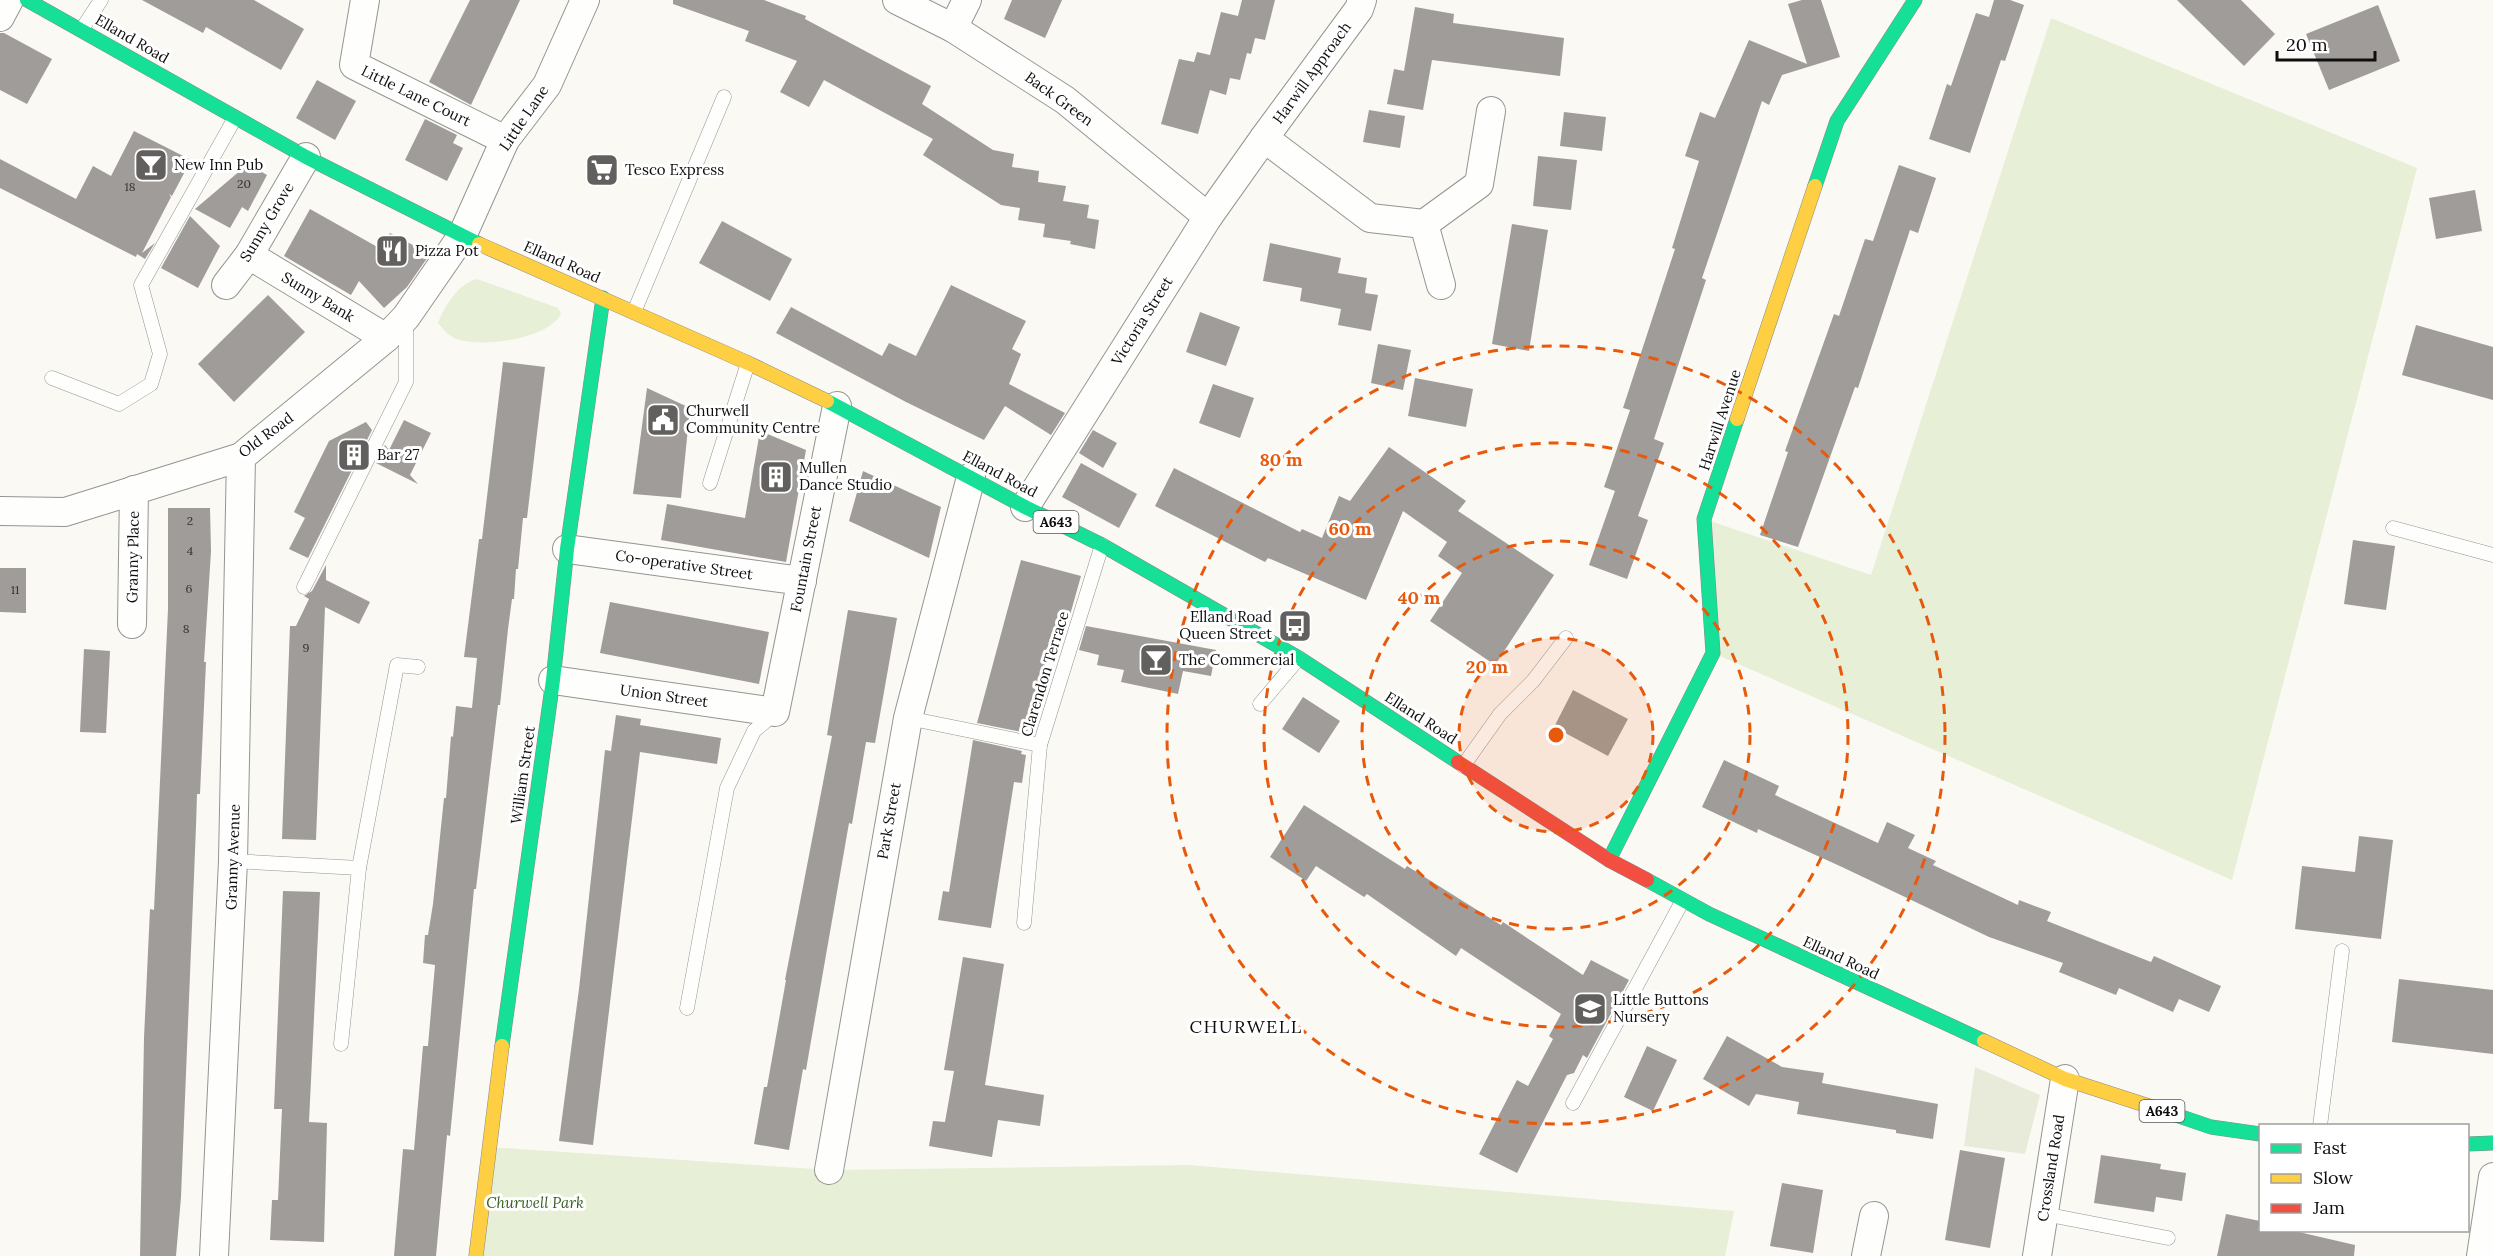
<svg xmlns="http://www.w3.org/2000/svg" width="2493" height="1256" font-family="Lora,serif">
	<style>
		.green { fill: #e7efd6 }
		.cemetery { fill: #e8ebd9 }
		.building { fill: #9f9c99 }
		.lines { fill: none; stroke-linecap: round; stroke-linejoin: round }
		.lane-casing { stroke: #959492; stroke-width: 15 }
		.street-casing { stroke: #959492; stroke-width: 30 }
		.fast-casing { stroke: #8b8a88; stroke-width: 15 }
		.slow-casing { stroke: #8b8a88; stroke-width: 15 }
		.jam-casing { stroke: #8b8a88; stroke-width: 15 }
		.lane { stroke: #fefefd; stroke-width: 14 }
		.street { stroke: #fefefd; stroke-width: 28 }
		.fast { stroke: #16e098; stroke-width: 14 }
		.slow { stroke: #ffcf43; stroke-width: 14 }
		.jam { stroke: #f24e42; stroke-width: 14 }
		.ring { fill: none; stroke: #e8590c; stroke-width: 3; stroke-dasharray: 10 8 }
		.labels { text-anchor: middle; stroke-width: 6; stroke-linejoin: round; paint-order: stroke }
		.number-label { font-size: 12px; fill: #323231 }
		.shield { fill: #fff; stroke: #565656; stroke-width: 1.5 }
		.shield-label { font-size: 14px; font-weight: bold; fill: #0e0e0e }
		.street-label { font-size: 15px; fill: #0e0e0e; stroke: #fff }
		.poi-label { font-size: 15px; fill: #0e0e0e; stroke: #fff; text-anchor: start }
		.park-label { font-size: 15px; font-style: italic; fill: #386123; stroke: #fff }
		.quarter-label { font-size: 18px; letter-spacing: 1.5px; fill: #0e0e0e; stroke: #fff }
		.centre { fill: #e8590c; stroke: #fff; stroke-width: 3 }
		.ring-label { font-size: 18px; text-anchor: middle; font-weight: bold; fill: #e8590c; stroke: #fff; stroke-width: 6; stroke-linejoin: round; paint-order: stroke }
	</style>
	<rect width="100%" height="100%" fill="#fbf9f4"/>
	<g class="green">
		<path d="M2051 18 2417 168 2232 880 1713 653 1704 519 1871 575Z"/>
		<path d="M477 279 558 308 561 314C548 339 485 347 460 340 450 338 444 330 438 323 445 305 458 284 477 279Z"/>
		<path d="M488 1147 829 1170 1189 1165 1734 1211 1725 1256H476Z"/>
	</g>
	<path class="cemetery" d="M1975 1067 2040 1095 2025 1154 1964 1146Z"/>
	<g class="building">
		<path d="M142 0H254L304 29 281 70 206 27 203 33Z"/>
		<path d="M470 0H520L471 105 429 82Z"/>
		<path d="M673 0H764L806 16 805 19 931 86 922 104 993 150 1014 154 1012 167 1039 171 1038 182 1066 186 1063 201 1089 205 1087 218 1099 220 1095 249 1070 244 1071 241 1043 237 1045 224 1018 220 1020 208 1001 205 923 155 933 139 824 80 809 107 780 92 797 61 745 41 749 31 673 4Z"/>
		<path d="M1012 0H1062L1045 38 1004 19Z"/>
		<path d="M1242 0H1275L1265 40 1255 38 1251 54 1247 53 1240 80 1230 78 1226 95 1210 90 1198 134 1161 124 1179 59 1194 62 1197 52 1210 55 1221 12 1238 16Z"/>
		<path d="M1802 0H1821L1840 57 1782 75 1769 105 1762 101 1702 278 1706 280 1654 439 1664 443 1638 516 1648 520 1627 579 1589 565 1615 491 1604 487 1630 410 1623 408 1675 249 1672 248 1699 161 1685 156 1700 112 1715 118 1749 40 1807 64 1788 4Z"/>
		<path d="M1994 0H2010L2024 5 2005 61 2001 60 1970 153 1929 139 1947 84 1951 86 1976 13 1989 17Z"/>
		<path d="M2177 0H2241L2275 34 2244 66Z"/>
		<path d="M2378 5 2400 61 2329 90 2306 34Z"/>
		<path d="M1415 7 1454 14 1453 23 1564 38 1560 76 1432 60 1423 110 1387 104 1394 69 1404 71Z"/>
		<path d="M0 33H4L52 59 27 104 0 90Z"/>
		<path d="M317 80 356 101 335 140 296 118Z"/>
		<path d="M1369 110 1405 116 1400 148 1363 142Z"/>
		<path d="M1564 112 1606 117 1602 151 1560 146Z"/>
		<path d="M425 119 457 135 453 143 463 148 447 181 405 160Z"/>
		<path d="M134 131 191 160 172 196 169 194 171 197 142 253 155 243 145 259 137 254 136 257 0 188V159L76 199 93 166 111 176Z"/>
		<path d="M1538 156 1577 160 1571 210 1533 206Z"/>
		<path d="M248 164 267 175 248 211 242 207 230 228 195 209Z"/>
		<path d="M1899 165 1936 178 1918 233 1910 230 1858 388 1855 387 1798 547 1760 535 1788 452 1785 451 1834 314 1839 316 1865 239 1873 241Z"/>
		<path d="M2475 190 2482 231 2436 239 2429 198Z"/>
		<path d="M310 209 381 249 390 233 430 254 407 287 384 308 359 281 351 295 284 256Z"/>
		<path d="M190 216 220 246 198 288 161 268Z"/>
		<path d="M722 221 792 259 770 301 699 263Z"/>
		<path d="M1512 224 1548 230 1529 351 1492 344Z"/>
		<path d="M1270 243 1341 258 1338 273 1367 278 1365 293 1378 295 1371 331 1338 325 1341 309 1300 301 1302 288 1263 281Z"/>
		<path d="M951 285 1026 321 1012 349 1021 354 1009 384 1065 413 1051 435 1005 406 984 440 906 402 776 333 791 307 882 356 889 343 916 356Z"/>
		<path d="M268 295 305 332 234 402 198 364Z"/>
		<path d="M1200 312 1240 327 1226 366 1186 352Z"/>
		<path d="M2416 325 2493 347V400L2402 375Z"/>
		<path d="M1378 344 1411 350 1403 390 1371 383Z"/>
		<path d="M503 362 545 367 537 433 527 518H523L518 569H516L514 599H512L508 629 500 705H498L476 889H474L450 1136 447 1135 436 1256H394L403 1149 414 1150 423 1046H428L435 965 423 963 425 935H428L433 904 444 798H446L451 736 453 737 456 706 472 708 477 658 464 657 479 539H482Z"/>
		<path d="M1415 378 1473 389 1466 427 1408 416Z"/>
		<path d="M1213 384 1254 398 1240 438 1199 423Z"/>
		<path d="M647 388 690 408 681 498 633 494Z"/>
		<path d="M404 420 431 433 410 475 418 484 376 463 385 445 389 450Z"/>
		<path d="M366 422 372 430 308 558 289 549 305 518 294 512 329 441Z"/>
		<path d="M1093 430 1117 443 1103 468 1079 453Z"/>
		<path d="M760 431 806 450 786 562 661 540 667 504 745 518Z"/>
		<path d="M1389 447 1466 501 1458 511 1554 575 1495 665 1430 621 1462 573 1438 556 1447 542 1403 511 1366 600 1268 558 1265 562 1155 506 1174 468 1300 532 1302 529 1322 538 1339 496 1350 501Z"/>
		<path d="M1081 463 1137 494 1119 528 1062 497Z"/>
		<path d="M863 471 941 507 929 558 849 521Z"/>
		<path d="M168 508H210L211 551 204 662H206L200 794H197L196 826 181 1197 176 1256H140L144 1038 150 909 154 910 168 609Z"/>
		<path d="M2353 540 2395 546 2386 610 2344 604Z"/>
		<path d="M1021 560 1081 576 1061 647 1051 644 1027 733 977 723Z"/>
		<path d="M326 565V580L370 602 359 624 325 607 316 840 282 839 290 626H296L309 599 304 596 312 591Z"/>
		<path d="M0 568H26V613L0 612Z"/>
		<path d="M610 602 769 632 759 684 600 653Z"/>
		<path d="M848 610 897 618 875 743 866 742 852 824 849 823 811 1041 806 1070 803 1069 789 1150 754 1144 764 1087H767L786 980H785L832 736 827 735Z"/>
		<path d="M1086 626 1216 650 1211 676 1183 671 1178 694 1121 682 1124 670 1097 665 1099 655 1079 650Z"/>
		<path d="M84 649 110 651 106 733 80 732Z"/>
		<path d="M1573 690 1628 719 1608 756 1554 727Z"/>
		<path d="M1303 697 1340 721 1319 753 1282 729Z"/>
		<path d="M616 715 641 719 640 725 721 738 717 764 640 752 593 1145 559 1141 579 989 605 750 611 751Z"/>
		<path d="M973 740 1022 751 1021 754 1026 755 1022 783 1014 782 991 928 938 920 943 891 949 892Z"/>
		<path d="M1724 760 1779 786 1775 795 1878 843 1887 822 1915 835 1908 848 1936 861 1933 865 2018 905 2019 900 2051 912 2047 921 2151 962 2154 956 2221 986 2209 1012 2179 999 2173 1012 2119 988 2116 995 2059 972 2063 963 1989 937 1842 867 1758 829 1757 833 1702 807Z"/>
		<path d="M1304 805 1405 869 1407 866 1501 925 1503 922 1583 975 1591 960 1629 980 1587 1058 1583 1055 1574 1073 1567 1075 1517 1173 1479 1154 1517 1080 1528 1086 1553 1039 1549 1036 1561 1014 1461 948 1456 956 1367 894 1364 897 1316 866 1306 881 1270 857Z"/>
		<path d="M2359 836 2393 840 2381 939 2295 929 2302 866 2355 872Z"/>
		<path d="M283 891 320 892 309 1122 327 1123 324 1242 270 1240 272 1200H278L282 1109H274Z"/>
		<path d="M963 957 1004 964 985 1085 1044 1095 1040 1126 998 1120 992 1157 929 1146 933 1121 945 1122 954 1071 944 1070Z"/>
		<path d="M2399 979 2493 990V1054L2392 1042Z"/>
		<path d="M1727 1036 1782 1067 1824 1073 1822 1083 1938 1104 1933 1139 1896 1133V1130L1797 1114 1799 1102 1756 1094 1749 1106 1703 1079Z"/>
		<path d="M1647 1046 1677 1060 1653 1111 1624 1097Z"/>
		<path d="M1960 1150 2005 1158 1990 1248 1945 1240Z"/>
		<path d="M2101 1155 2161 1164 2160 1169 2186 1173 2182 1201 2156 1197 2154 1212 2094 1203Z"/>
		<path d="M1782 1183 1823 1190 1813 1253 1770 1246Z"/>
		<path d="M2226 1214 2260 1221 2258 1230H2290L2355 1245 2354 1256H2217Z"/>
	</g>
	<g class="lines">
		<defs>
			<g id="lane">
				<path d="M82 29 101 0"/>
				<path d="M634 312 724 97"/>
				<path d="M52 378 119 404 151 384 160 354 141 285 235 118"/>
				<path d="M710 483 748 363"/>
				<path d="M2393 528 2493 555"/>
				<path d="M304 587 406 382V319"/>
				<path d="M1260 704 1299 658"/>
				<path d="M908 718 1040 745"/>
				<path d="M1463 766 1500 714 1533 681 1566 638"/>
				<path d="M233 861 359 868 397 665 418 667"/>
				<path d="M1024 923 1040 745 1102 545"/>
				<path d="M687 1008 727 788 754 731 774 714"/>
				<path d="M341 1044 359 868"/>
				<path d="M1573 1103 1683 900"/>
				<path d="M2320 1126 2342 951"/>
				<path d="M2044 1214 2168 1238"/>
			</g>
			<g id="street">
				<path d="M365 0 354 65 505 140"/>
				<path d="M897 0 953 28 1065 100 1208 217"/>
				<path d="M1362 0 1359 9 1264 138 1370 218 1424 224 1479 184 1491 111"/>
				<path d="M0 17 9 0"/>
				<path d="M953 28 967 0"/>
				<path d="M1424 224 1441 285"/>
				<path d="M249 255 386 338"/>
				<path d="M226 285 249 255 306 157"/>
				<path d="M1025 507 1208 217 1264 138"/>
				<path d="M0 511 65 512 241 457 386 338 406 317 462 236 505 140 547 85 585 0"/>
				<path d="M567 549 802 581"/>
				<path d="M132 624 134 490"/>
				<path d="M553 680 775 712 837 406"/>
				<path d="M829 1170 908 718 971 477"/>
				<path d="M214 1256 233 861 241 457"/>
				<path d="M1866 1256 1874 1216"/>
				<path d="M2037 1256 2065 1079"/>
				<path d="M2481 1256 2493 1177"/>
			</g>
			<g id="fast">
				<path d="M27 0 306 157 479 244"/>
				<path d="M1815 186 1837 121 1915 0"/>
				<path d="M827 401 1025 507 1102 545 1299 658 1458 762"/>
				<path d="M1609 860 1713 653 1704 519 1737 419"/>
				<path d="M1647 880 1709 914 1984 1041"/>
				<path d="M502 1046 553 680 567 549 603 298"/>
				<path d="M2164 1111 2211 1127 2260 1134"/>
				<path d="M2468 1144 2493 1143"/>
			</g>
			<g id="slow">
				<path d="M479 244 748 363 827 401"/>
				<path d="M1737 419 1815 186"/>
				<path d="M1984 1041 2065 1079 2164 1111"/>
				<path d="M476 1256 502 1046"/>
			</g>
			<path id="jam" d="M1458 762 1609 860 1647 880"/>
		</defs>
		<use href="#lane" class="lane-casing"/>
		<use href="#street" class="street-casing"/>
		<use href="#fast" class="fast-casing"/>
		<use href="#slow" class="slow-casing"/>
		<use href="#jam" class="jam-casing"/>
		<use href="#lane" class="lane"/>
		<use href="#street" class="street"/>
		<use href="#fast" class="fast"/>
		<use href="#slow" class="slow"/>
		<use href="#jam" class="jam"/>
	</g>
	<circle cx="1556" cy="735" r="97" fill="#e8590c" fill-opacity=".12"/>
	<g class="ring">
		<circle cx="1556" cy="735" r="97"/>
		<circle cx="1556" cy="735" r="194"/>
		<circle cx="1556" cy="735" r="292"/>
		<circle cx="1556" cy="735" r="389"/>
	</g>
	<defs>
		<symbol id="bar-square" viewBox="-11 -11 22 22"><rect x="-9" y="-9" width="18" height="18" rx="4" fill="#61605e" stroke="#fff"/><path d="M-6-5H6L.8 .8V4.5H3.5V6h-7V4.5H-.8V.8Z" fill="#fff"/></symbol>
		<symbol id="supermarket-square" viewBox="-11 -11 22 22"><rect x="-9" y="-9" width="18" height="18" rx="4" fill="#61605e" stroke="#fff"/><path d="M-6-5.5h2.5l.6 2H6L4.5 2H-2.5L-4.4-4H-6ZM-1.5 3.2a1.3 1.3 0 1 0 .1 0ZM3 3.2a1.3 1.3 0 1 0 .1 0Z" fill="#fff"/></symbol>
		<symbol id="restaurant-square" viewBox="-11 -11 22 22"><rect x="-9" y="-9" width="18" height="18" rx="4" fill="#61605e" stroke="#fff"/><path d="M-5-6h1v4h1v-4h1v4h1v-4h1v5L-1.5 .5V6h-2V.5L-5-1ZM5-6V6H3V1.5H1.5Q1.5-4 5-6Z" fill="#fff"/></symbol>
		<symbol id="civic-square" viewBox="-11 -11 22 22"><rect x="-9" y="-9" width="18" height="18" rx="4" fill="#61605e" stroke="#fff"/><path d="M-.6-6.5H3V-4.5H.6V-3L4-1V1h2V6H-6V1h2V-1L-.6-3ZM-1.2 2.5V6h2.4V2.5Z" fill="#fff"/></symbol>
		<symbol id="building-square" viewBox="-11 -11 22 22"><rect x="-9" y="-9" width="18" height="18" rx="4" fill="#61605e" stroke="#fff"/><path d="M-4-6H4V6H1V3H-1V6H-4ZM-2.5-4.3h1.7v1.8h-1.7ZM.8-4.3h1.7v1.8H.8ZM-2.5-1h1.7V.8h-1.7ZM.8-1h1.7V.8H.8Z" fill="#fff"/></symbol>
		<symbol id="bus-square" viewBox="-11 -11 22 22"><rect x="-9" y="-9" width="18" height="18" rx="4" fill="#61605e" stroke="#fff"/><path d="M-5-6H5V4H4V6H2V4H-2V6H-4V4H-5ZM-3.5-4V0h7V-4ZM-3.5 1.2v1.5H-2V1.2ZM2 1.2v1.5H3.5V1.2Z" fill="#fff"/></symbol>
		<symbol id="school-square" viewBox="-11 -11 22 22"><rect x="-9" y="-9" width="18" height="18" rx="4" fill="#61605e" stroke="#fff"/><path d="M0-5L7-2L0 1L-7-2ZM-4 1L0 2.5L4 1V4Q0 6-4 4Z" fill="#fff"/></symbol>
	</defs>
	<g fill-rule="evenodd">
		<use href="#bar-square" x="132" y="146" width="38" height="38"/>
		<use href="#supermarket-square" x="583" y="151" width="38" height="38"/>
		<use href="#restaurant-square" x="373" y="232" width="38" height="38"/>
		<use href="#civic-square" x="644" y="401" width="38" height="38"/>
		<use href="#building-square" x="335" y="436" width="38" height="38"/>
		<use href="#building-square" x="757" y="458" width="38" height="38"/>
		<use href="#bus-square" x="1276" y="607" width="38" height="38"/>
		<use href="#bar-square" x="1137" y="641" width="38" height="38"/>
		<use href="#school-square" x="1571" y="990" width="38" height="38"/>
	</g>
	<g class="labels">
		<g class="number-label">
			<text x="244" y="188">20</text>
			<text x="130" y="191">18</text>
			<text x="190" y="525">2</text>
			<text x="190" y="555">4</text>
			<text x="189" y="593">6</text>
			<text x="15" y="594">11</text>
			<text x="186" y="633">8</text>
			<text x="306" y="652">9</text>
		</g>
		<g class="shield">
			<rect x="1033.5" y="511" width="45" height="22" rx="4.5"/>
			<rect x="2139.5" y="1100" width="45" height="22" rx="4.5"/>
		</g>
		<g class="shield-label">
			<text x="1056" y="527">A643</text>
			<text x="2162" y="1116">A643</text>
		</g>
		<g class="street-label">
			<text transform="translate(132 39) rotate(30)" y="5">Elland Road</text>
			<text transform="translate(1312 73) rotate(-54)" y="5">Harwill Approach</text>
			<text transform="translate(416 96) rotate(26)" y="5">Little Lane Court</text>
			<text transform="translate(1059 99) rotate(36)" y="5">Back Green</text>
			<text transform="translate(524 118) rotate(-56)" y="5">Little Lane</text>
			<text transform="translate(267 222) rotate(-59)" y="5">Sunny Grove</text>
			<text transform="translate(562 262) rotate(24)" y="5">Elland Road</text>
			<text transform="translate(318 297) rotate(31)" y="5">Sunny Bank</text>
			<text transform="translate(1142 321) rotate(-58)" y="5">Victoria Street</text>
			<text transform="translate(1720 420) rotate(-72)" y="5">Harwill Avenue</text>
			<text transform="translate(266 435) rotate(-37)" y="5">Old Road</text>
			<text transform="translate(1000 474) rotate(28)" y="5">Elland Road</text>
			<text transform="translate(133 557) rotate(-89)" y="5">Granny Place</text>
			<text transform="translate(806 559) rotate(-79)" y="5">Fountain Street</text>
			<text transform="translate(684 565) rotate(8)" y="5">Co-operative Street</text>
			<text transform="translate(1045 674) rotate(-73)" y="5">Clarendon Terrace</text>
			<text transform="translate(664 696) rotate(8)" y="5">Union Street</text>
			<text transform="translate(1421 718) rotate(33)" y="5">Elland Road</text>
			<text transform="translate(523 775) rotate(-82)" y="5">William Street</text>
			<text transform="translate(889 821) rotate(-80)" y="5">Park Street</text>
			<text transform="translate(233 857) rotate(-88)" y="5">Granny Avenue</text>
			<text transform="translate(1841 958) rotate(25)" y="5">Elland Road</text>
			<text transform="translate(2051 1168) rotate(-81)" y="5">Crossland Road</text>
		</g>
		<g class="poi-label">
			<text x="174" y="170">New Inn Pub</text>
			<text x="625" y="175">Tesco Express</text>
			<text x="415" y="256">Pizza Pot</text>
			<text x="686" y="416">Churwell<tspan x="686" dy="17">Community Centre</tspan></text>
			<text x="377" y="460">Bar 27</text>
			<text x="799" y="473">Mullen<tspan x="799" dy="17">Dance Studio</tspan></text>
			<text x="1272" y="622" text-anchor="end">Elland Road<tspan x="1272" dy="17">Queen Street</tspan></text>
			<text x="1179" y="665">The Commercial</text>
			<text x="1613" y="1005">Little Buttons<tspan x="1613" dy="17">Nursery</tspan></text>
		</g>
		<g class="park-label">
			<text x="535" y="1208">Churwell Park</text>
		</g>
		<g class="quarter-label">
			<text x="1246" y="1033">CHURWELL</text>
		</g>
	</g>
	<circle cx="1556" cy="735" r="9" class="centre"/>
	<g class="ring-label">
		<text x="1281" y="466">80 m</text>
		<text x="1350" y="535">60 m</text>
		<text x="1419" y="604">40 m</text>
		<text x="1487" y="673">20 m</text>
	</g>
	<rect x="2259" y="1124" width="210" height="108" fill="#ffffff" stroke="#9f9f9f" stroke-width="1.5"/>
	<rect x="2271" y="1144" width="30" height="9" fill="#16e098" stroke="#9f9f9f" stroke-width="1.5"/>
	<text x="2313" y="1154" font-size="18" fill="#0e0e0e">Fast</text>
	<rect x="2271" y="1174" width="30" height="9" fill="#ffcf43" stroke="#9f9f9f" stroke-width="1.5"/>
	<text x="2313" y="1184" font-size="18" fill="#0e0e0e">Slow</text>
	<rect x="2271" y="1204" width="30" height="9" fill="#f24e42" stroke="#9f9f9f" stroke-width="1.5"/>
	<text x="2313" y="1214" font-size="18" fill="#0e0e0e">Jam</text>
	<path d="M2277 51v9h98v-9" fill="none" stroke="#0e0e0e" stroke-width="3"/>
	<text x="2286" y="51" font-size="18" fill="#0e0e0e" stroke="#ffffff" stroke-width="4.5" paint-order="stroke">20 m</text>
</svg>
